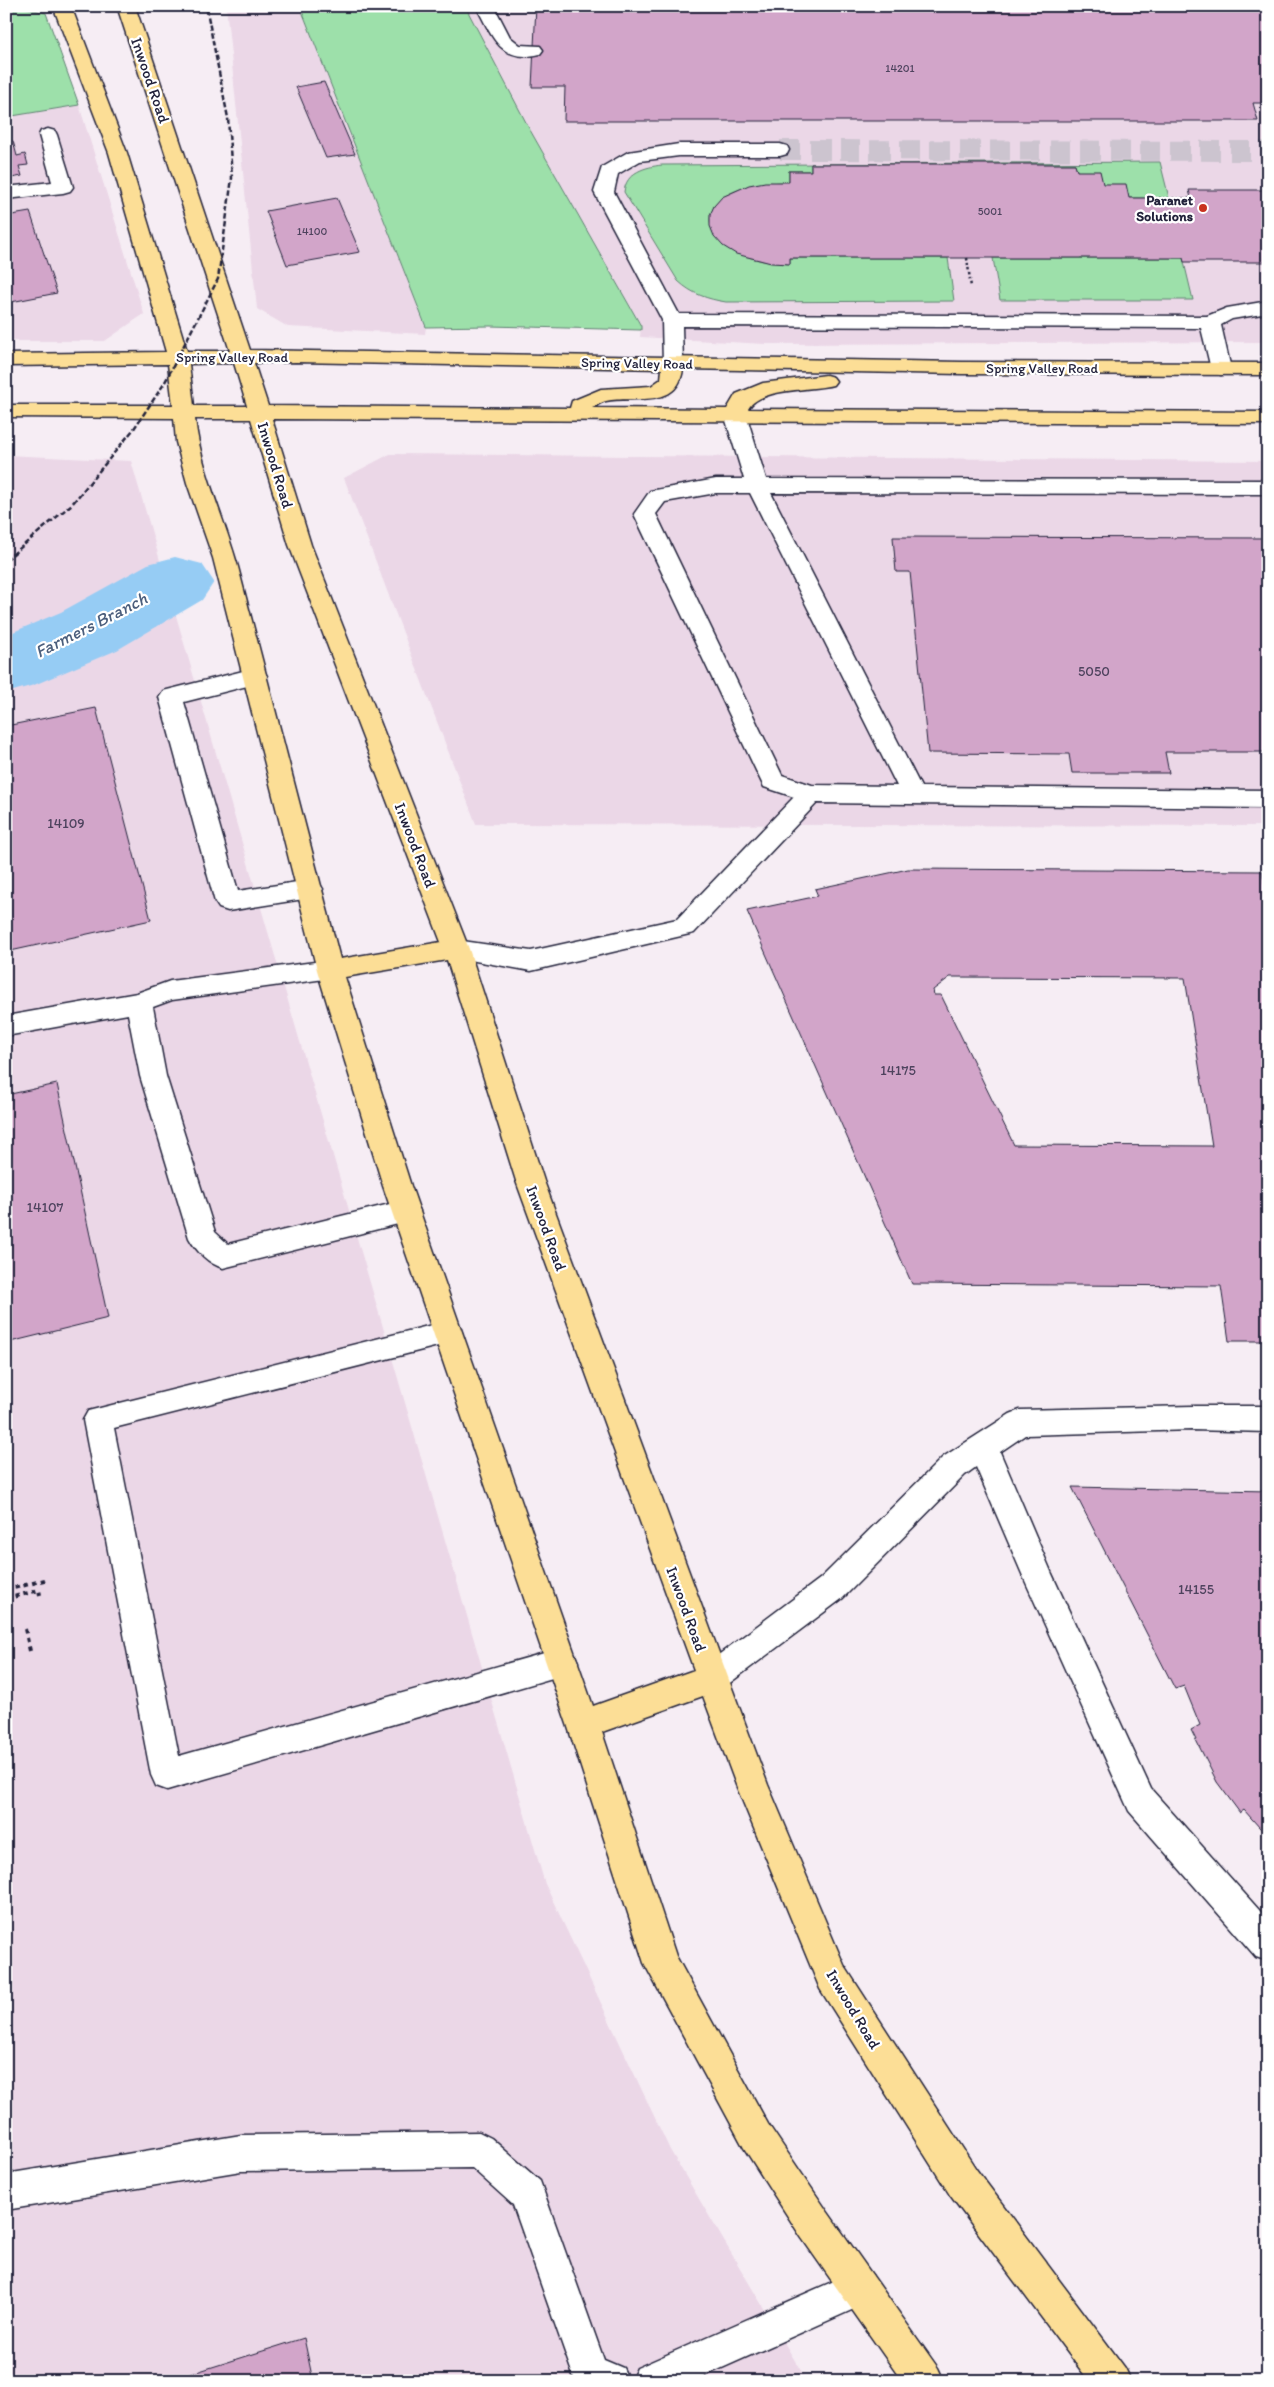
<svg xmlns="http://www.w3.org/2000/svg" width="1274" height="2387" font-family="Itim,sans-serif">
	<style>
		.built { fill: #ebd7e7 }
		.green { fill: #9de0aa; stroke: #608172 }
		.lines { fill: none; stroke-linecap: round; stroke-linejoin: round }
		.river { fill: #96ccf4; fill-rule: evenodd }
		.building { fill: #d2a5c9; stroke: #22223b; fill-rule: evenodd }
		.minor-tunnel { stroke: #ccc4cf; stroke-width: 20; stroke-dasharray: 20 10; stroke-linecap: butt }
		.minor-casing { stroke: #22223b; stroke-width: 3 }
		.major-casing { stroke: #22223b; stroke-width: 3 }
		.path-far1 { stroke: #22223b; stroke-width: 2.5; stroke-dasharray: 2.5 2.5; stroke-linecap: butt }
		.path { stroke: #22223b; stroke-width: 4; stroke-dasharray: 4.5 4.5; stroke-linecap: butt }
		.minor { fill: #fff; fill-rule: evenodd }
		.major { fill: #fcde96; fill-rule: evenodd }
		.rail { stroke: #22223b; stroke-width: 2.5; stroke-dasharray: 5.5 2.5; stroke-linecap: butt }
		.poi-dot { fill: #c8321e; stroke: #fff; stroke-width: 2 }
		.labels { text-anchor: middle; stroke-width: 4.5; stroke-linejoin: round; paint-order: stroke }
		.far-number-label { font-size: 11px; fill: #4e435e }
		.far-poi-label { font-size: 14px; font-weight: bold; fill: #22223b; stroke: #fff; text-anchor: end }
		.far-street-label { font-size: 14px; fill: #22223b; stroke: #fff }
		.number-label { font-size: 14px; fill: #4e435e }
		.street-label { font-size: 16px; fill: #22223b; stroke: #fff }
		.water-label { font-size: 18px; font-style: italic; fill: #4b5e7c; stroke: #fff }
	</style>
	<rect width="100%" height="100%" fill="#f6edf4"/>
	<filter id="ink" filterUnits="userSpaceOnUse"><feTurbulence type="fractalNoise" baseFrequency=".02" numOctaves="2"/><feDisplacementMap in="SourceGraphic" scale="10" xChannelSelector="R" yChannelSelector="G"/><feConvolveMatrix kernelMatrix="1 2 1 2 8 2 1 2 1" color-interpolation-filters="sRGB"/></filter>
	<g filter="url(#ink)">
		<g class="built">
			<path d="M226 6H300L426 327 425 334 288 327 257 309Z"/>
			<path d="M465 6H1268V342L765 344 640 337 641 326 530 130Z"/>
			<path d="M79 105 144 314 105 341H6V117Z"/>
			<path d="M390 454 1268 461V826L476 824 344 478Z"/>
			<path d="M6 455 131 461 545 1884 670 2150 807 2381H6Z"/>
		</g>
		<g class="green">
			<path d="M6 6H19L46 13 79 105 6 117Z"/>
			<path d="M300 6H465L530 130 641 326V330L490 326 426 327Z"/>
			<path d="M1160 162 1169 198H1129L1077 171 1075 164H811V171H789V182C679 182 688 260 790 264V258H948L954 301 726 302C707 299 692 294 678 281L624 192C626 172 645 167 662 165Z"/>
			<path d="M993 258H1183L1193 300H1000Z"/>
		</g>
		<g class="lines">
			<path class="river" d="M175 557 202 564 214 582 202 600 117 650 34 685 6 693V635L61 612 148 564Z"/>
		</g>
		<g class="building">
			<path d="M536 6H1262L1268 26V103H1253L1258 121H564L565 87H532Z"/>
			<path d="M324 82 355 154 326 158 296 87Z"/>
			<path d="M6 140 13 141 17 156 25 154 28 165 19 166 22 176 6 179Z"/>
			<path d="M811 164H1075L1077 171H1100L1103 184H1126L1129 198H1191L1189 190H1268V262H1184L1183 258H790V264L771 263 736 254 723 246 714 236 710 226V215L714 206 722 197 749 185 765 182H789V171H811Z"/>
			<path d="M337 198 360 252 287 265 266 211Z"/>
			<path d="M30 212 57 293 6 303V216Z"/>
			<path d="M893 537 1268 538V570H1263L1268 590V752H1165L1169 773H1072L1069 754 928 753 910 572H896Z"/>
			<path d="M96 708 151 920 6 952V726Z"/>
			<path d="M908 869 1262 871 1268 903V1341H1229L1221 1286 912 1284 747 911 818 896 815 889ZM950 977 1185 978 1212 1146 1014 1145 941 995H934L933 990Z"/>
			<path d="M1262 871H1268V903Z"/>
			<path d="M57 1084 108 1318 6 1343V1095Z"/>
			<path d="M1072 1487 1268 1491V1837L1244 1810 1240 1813 1217 1782 1191 1730 1200 1725 1184 1686 1175 1689Z"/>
			<path d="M304 2338 313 2381H168Z"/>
		</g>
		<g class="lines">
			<path class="minor-tunnel" d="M780 150 1268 151"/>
			<defs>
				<g id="minor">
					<path d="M476 6H494L510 37 520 45 540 46 543 50 540 54C500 64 492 36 476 6Z"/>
					<path d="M48 129 55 131 57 135 73 187 70 191 63 193 6 199V187L52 182 39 135 41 131Z"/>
					<path d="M679 144H780L787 146 789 150 787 154 780 156H679L640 161 618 174 614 192 679 314 1207 316 1227 308 1268 301V313L1232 319 1221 325 1231 369 1228 373 1221 375 1214 373 1211 369 1201 328 682 326 683 364 680 368 673 370 666 368 663 364 662 320 594 192 602 167 628 152Z"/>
					<path d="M735 408 742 409 746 414 766 479 1268 480V494L771 493 921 787 1268 790V808L817 803 694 933 531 971 447 956 443 949 447 942 456 940 531 951 677 919 794 797 764 787 761 781 634 514 650 491 716 479H744L724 414 728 409ZM716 493H750L897 786 812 785 782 775 656 514 665 502Z"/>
					<path d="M255 668 263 670 267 676 263 682 184 702 238 891 310 880 319 883 323 889 319 895 310 898 228 911 219 908 215 902 159 697 163 691Z"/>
					<path d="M330 960 339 963 343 970 339 977 172 1000 153 1007 166 1076 215 1232 228 1244 406 1200 416 1203 420 1211 416 1219 406 1222 223 1268C209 1264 196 1251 189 1238L140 1076 128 1014 6 1036V1016L137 993 170 981Z"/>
					<path d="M448 1321 458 1325 462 1333 458 1341 114 1428 179 1756 562 1648 573 1652 578 1662 573 1672 167 1790 156 1786 151 1775 83 1420 88 1411Z"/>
					<path d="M1192 1406H1268V1432L1192 1430 1025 1435 1000 1452 1052 1574 1151 1789 1268 1920V1961L1256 1957 1129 1811 1022 1574 976 1467 965 1475 843 1598 723 1688 712 1692 701 1688 696 1678 701 1668 821 1578 943 1457 1010 1414 1020 1410Z"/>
					<path d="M479 2132 491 2138 540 2181 604 2360 623 2368 629 2381H575L513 2205 472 2168 241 2171 6 2210V2174L241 2135Z"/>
					<path d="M859 2270 872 2275 877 2288 872 2301 693 2381H631L637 2368Z"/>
				</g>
				<path id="major" d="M53 6H71L127 153 187 351H230L117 6H135L250 350 962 362 1268 363V375L962 374 683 369C678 410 634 395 606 401 601 402 596 406 592 408L727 409 736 394 763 383 826 375 833 377 836 381 833 385C812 391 760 387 748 409L1268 412V424L272 419 311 545 469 949 544 1181 768 1785 844 1965 976 2169 1125 2368 1131 2381H1089L950 2195 820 1989 736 1785 703 1696 602 1732 676 1956 768 2124 827 2211 938 2368 944 2381H902L801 2237 744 2148 644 1963 567 1724 383 1186 317 970 213 558 187 483 176 442 174 418 6 417V405H173L168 364 6 366V354L166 352 109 153ZM296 362 662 369 661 379 651 386 601 389 572 401 570 408 268 406 254 363ZM234 363 247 406H194L189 364ZM195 419H251L289 545 441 942 340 959C306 828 272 698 238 567 224 517 201 471 195 419ZM447 960 516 1181 694 1670 593 1706 411 1186 345 977Z"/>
			</defs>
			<use href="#minor" class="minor-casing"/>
			<use href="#major" class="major-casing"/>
			<path class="path-far1" d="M967 258 971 287"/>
			<g class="path">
				<path d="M6 1590 45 1580"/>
				<path d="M6 1599 39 1590 40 1595"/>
				<path d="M25 1629 30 1651"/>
			</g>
			<use href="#minor" class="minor"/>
			<use href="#major" class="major"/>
			<path class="rail" d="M6 560 72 504 133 430 164 384 218 279 232 178 228 118 206 6"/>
		</g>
	</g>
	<circle class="poi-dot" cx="1203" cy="208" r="5"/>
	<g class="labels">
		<g class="far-number-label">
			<text x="900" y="72">14201</text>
			<text x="990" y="215">5001</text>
			<text x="312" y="235">14100</text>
		</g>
		<g class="far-poi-label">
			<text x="1193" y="205">Paranet<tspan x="1193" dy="16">Solutions</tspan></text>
		</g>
		<g class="far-street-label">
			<text x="232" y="362">Spring Valley Road</text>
			<text transform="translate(637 363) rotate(1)" y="5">Spring Valley Road</text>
			<text x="1042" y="373">Spring Valley Road</text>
		</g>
		<g class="number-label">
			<text x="1094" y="676">5050</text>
			<text x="66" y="828">14109</text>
			<text x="898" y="1075">14175</text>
			<text x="45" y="1212">14107</text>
			<text x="1196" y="1594">14155</text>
		</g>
		<g class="street-label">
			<text transform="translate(151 80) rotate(71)" y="6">Inwood Road</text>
			<text transform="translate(276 465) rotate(73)" y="6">Inwood Road</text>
			<text transform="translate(416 845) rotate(69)" y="6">Inwood Road</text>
			<text transform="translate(547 1228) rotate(70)" y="6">Inwood Road</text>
			<text transform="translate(687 1609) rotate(70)" y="6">Inwood Road</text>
			<text transform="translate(854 2009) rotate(59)" y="6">Inwood Road</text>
		</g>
		<g class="water-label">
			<text transform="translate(91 625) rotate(-27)" y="6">Farmers Branch</text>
		</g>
	</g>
	<rect width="1274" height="2387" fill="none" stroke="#fff" stroke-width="25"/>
	<rect x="12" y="12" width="1249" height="2362" fill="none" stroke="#22223b" stroke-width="2" filter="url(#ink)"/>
</svg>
